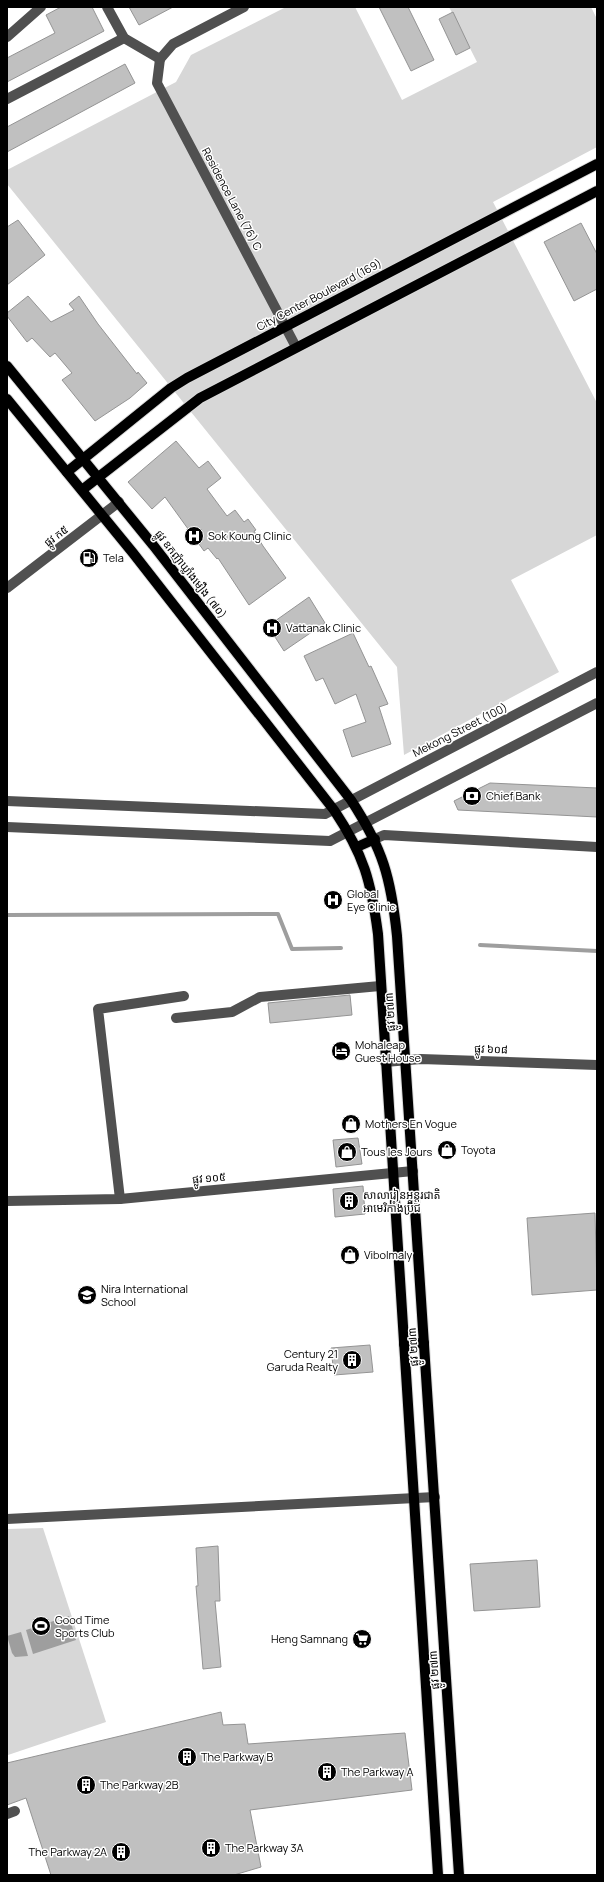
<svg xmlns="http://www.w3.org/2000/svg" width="604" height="1882" font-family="Manrope,'Noto Sans Khmer',sans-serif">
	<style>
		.green { fill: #d7d7d7 }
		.water { fill: #9e9e9e }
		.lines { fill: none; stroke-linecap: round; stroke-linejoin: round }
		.stream { stroke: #9e9e9e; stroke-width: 4 }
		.building { fill: #c0c0c0; stroke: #949494 }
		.major-casing { stroke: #dbdbdb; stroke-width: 12 }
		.minor { stroke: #505050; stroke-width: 10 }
		.major { stroke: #000; stroke-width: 10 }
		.labels { text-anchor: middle; stroke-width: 3; stroke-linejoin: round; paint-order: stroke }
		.street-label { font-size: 11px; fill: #000; stroke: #fff }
		.poi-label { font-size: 11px; fill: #000; stroke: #fff; text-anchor: start }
	</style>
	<rect width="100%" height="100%" fill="#fff"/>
	<g class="green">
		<path d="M286 7H355L402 100 477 62 449 7H591L597 19V147L493 202 597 403V535L511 580 559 672 404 755 397 667 7 184V170L176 82 191 55Z"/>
		<path d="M43 1528 106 1722 8 1755 7 1529Z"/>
	</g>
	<g class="water">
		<path d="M69 1616 76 1640 33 1654 26 1630Z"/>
		<path d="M21 1632 28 1656 15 1657 12 1653 7 1636Z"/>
	</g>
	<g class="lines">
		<g class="stream">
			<path d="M7 915 278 914 292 949 341 948"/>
			<path d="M480 945 597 951"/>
		</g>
	</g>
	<g class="building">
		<path d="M61 7H92L104 31 7 82V58L55 33 46 15Z"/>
		<path d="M129 7H173L139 25Z"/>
		<path d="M379 7H408L434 60 411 71Z"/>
		<path d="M453 12 470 48 456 55 439 19Z"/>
		<path d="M125 64 135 83 7 152V127Z"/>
		<path d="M18 220 45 255 7 285V227Z"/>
		<path d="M581 223 597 254V289L574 301 544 242Z"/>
		<path d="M28 296 51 322 74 310 69 304 79 296 98 324 137 374 138 372 147 383 130 398 95 421 62 380 72 373 55 353 50 357 32 338 27 342 7 316V313Z"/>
		<path d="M176 441 199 468 208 461 221 478 207 489 227 516 235 510 244 522 248 519 256 530 254 531 263 546 286 578 249 605 218 558 217 559 208 548 204 551 165 497 152 509 128 482Z"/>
		<path d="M309 597 325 623 284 651 268 626Z"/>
		<path d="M353 633 369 667 371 666 388 704 379 707 391 744 352 757 343 730 366 722 356 694 335 704 323 678 316 681 304 656Z"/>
		<path d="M490 783 597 788V817L458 810 454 801Z"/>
		<path d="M350 995 352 1015 270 1023 268 1003Z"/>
		<path d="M358 1138 362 1164 336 1167 333 1140Z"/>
		<path d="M363 1186 365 1214 335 1217 333 1189Z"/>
		<path d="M595 1213 597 1290 532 1295 527 1218Z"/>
		<path d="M370 1345 373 1372 334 1375 331 1348Z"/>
		<path d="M218 1546 220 1601H215L221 1667 203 1669 196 1586H198L196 1548Z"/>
		<path d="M537 1560 540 1607 474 1611 470 1564Z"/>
		<path d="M221 1712 223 1725 245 1724 248 1744 405 1733 412 1790 250 1810 261 1867 234 1875H51L26 1798 7 1805V1763Z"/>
	</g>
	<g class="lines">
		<defs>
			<g id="major">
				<path d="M7 366 153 545 351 800C383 849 391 878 397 936L459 1875"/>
				<path d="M7 399 133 553 334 810C364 855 371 881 378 934L438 1875"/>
				<path d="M67 472 171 388 187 378 597 164"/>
				<path d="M82 490 200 398 597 191"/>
				<path d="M357 847 375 839"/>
				<path d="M404 1344 424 1343"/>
			</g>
		</defs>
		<use href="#major" class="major-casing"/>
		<g class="minor">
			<path d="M107 7 124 38 160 59"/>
			<path d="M7 37 41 7"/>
			<path d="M160 59 157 83 296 347"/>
			<path d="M160 59 173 44 244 7"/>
			<path d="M7 99 124 38"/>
			<path d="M7 588 119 502"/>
			<path d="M7 801 325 814 597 672"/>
			<path d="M7 827 330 841 597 703"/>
			<path d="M375 839 384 835 597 847"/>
			<path d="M176 1018 232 1012 260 997 380 986"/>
			<path d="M385 1062 421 1059 597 1065"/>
			<path d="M120 1199 98 1009 184 996"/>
			<path d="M7 1201 120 1199 413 1171"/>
			<path d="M7 1519 435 1497"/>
			<path d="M7 1814 15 1811"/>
		</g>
		<use href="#major" class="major"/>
	</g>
	<defs>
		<symbol id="hospital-disc" viewBox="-11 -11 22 22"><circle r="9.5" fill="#000" stroke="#fff"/><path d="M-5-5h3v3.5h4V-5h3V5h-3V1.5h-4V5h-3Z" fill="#fff"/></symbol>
		<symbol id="fuel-disc" viewBox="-11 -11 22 22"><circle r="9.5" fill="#000" stroke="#fff"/><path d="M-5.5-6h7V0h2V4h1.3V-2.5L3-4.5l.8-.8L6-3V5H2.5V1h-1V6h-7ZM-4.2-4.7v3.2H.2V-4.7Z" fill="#fff"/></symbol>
		<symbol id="bank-disc" viewBox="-11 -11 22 22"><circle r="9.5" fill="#000" stroke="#fff"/><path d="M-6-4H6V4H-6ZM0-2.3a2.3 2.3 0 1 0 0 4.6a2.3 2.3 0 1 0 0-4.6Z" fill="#fff"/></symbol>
		<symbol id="hotel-disc" viewBox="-11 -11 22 22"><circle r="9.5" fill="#000" stroke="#fff"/><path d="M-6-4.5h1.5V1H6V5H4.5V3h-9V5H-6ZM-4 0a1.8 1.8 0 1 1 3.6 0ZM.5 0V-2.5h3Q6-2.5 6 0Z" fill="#fff"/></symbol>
		<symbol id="shop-disc" viewBox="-11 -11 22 22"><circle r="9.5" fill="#000" stroke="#fff"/><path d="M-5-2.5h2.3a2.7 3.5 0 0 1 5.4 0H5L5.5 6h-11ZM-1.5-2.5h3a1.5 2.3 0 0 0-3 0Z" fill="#fff"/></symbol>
		<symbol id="building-disc" viewBox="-11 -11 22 22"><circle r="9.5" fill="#000" stroke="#fff"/><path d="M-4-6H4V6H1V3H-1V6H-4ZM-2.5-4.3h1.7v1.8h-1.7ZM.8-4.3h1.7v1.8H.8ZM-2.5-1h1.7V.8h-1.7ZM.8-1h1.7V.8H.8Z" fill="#fff"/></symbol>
		<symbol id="school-disc" viewBox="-11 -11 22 22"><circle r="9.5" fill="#000" stroke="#fff"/><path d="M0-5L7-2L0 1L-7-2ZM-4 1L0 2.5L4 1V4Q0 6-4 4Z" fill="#fff"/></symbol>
		<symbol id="stadium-disc" viewBox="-11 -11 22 22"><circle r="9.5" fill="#000" stroke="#fff"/><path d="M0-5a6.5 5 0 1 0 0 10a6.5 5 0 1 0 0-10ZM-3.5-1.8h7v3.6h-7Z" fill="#fff"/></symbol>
		<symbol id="supermarket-disc" viewBox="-11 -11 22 22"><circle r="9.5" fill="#000" stroke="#fff"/><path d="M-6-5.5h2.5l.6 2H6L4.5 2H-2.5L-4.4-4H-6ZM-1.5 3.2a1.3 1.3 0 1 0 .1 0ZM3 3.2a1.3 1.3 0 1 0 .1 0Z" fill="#fff"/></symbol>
	</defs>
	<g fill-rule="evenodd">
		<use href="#hospital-disc" x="183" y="525" width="22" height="22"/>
		<use href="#fuel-disc" x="78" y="547" width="22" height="22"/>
		<use href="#hospital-disc" x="261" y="617" width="22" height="22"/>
		<use href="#bank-disc" x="461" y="785" width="22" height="22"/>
		<use href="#hospital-disc" x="322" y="889" width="22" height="22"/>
		<use href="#hotel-disc" x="330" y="1040" width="22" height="22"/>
		<use href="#shop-disc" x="340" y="1113" width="22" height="22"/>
		<use href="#shop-disc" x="436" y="1139" width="22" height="22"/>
		<use href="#shop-disc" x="336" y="1141" width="22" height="22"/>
		<use href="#building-disc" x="338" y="1190" width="22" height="22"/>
		<use href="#shop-disc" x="339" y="1244" width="22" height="22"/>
		<use href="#school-disc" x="76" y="1284" width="22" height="22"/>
		<use href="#building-disc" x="341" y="1349" width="22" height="22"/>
		<use href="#stadium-disc" x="30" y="1615" width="22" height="22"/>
		<use href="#supermarket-disc" x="351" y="1628" width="22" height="22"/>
		<use href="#building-disc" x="176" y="1746" width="22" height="22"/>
		<use href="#building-disc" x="316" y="1761" width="22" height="22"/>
		<use href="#building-disc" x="75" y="1774" width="22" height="22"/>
		<use href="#building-disc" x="200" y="1837" width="22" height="22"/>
		<use href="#building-disc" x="110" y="1841" width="22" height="22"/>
	</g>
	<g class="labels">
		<g class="street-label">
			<text transform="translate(232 199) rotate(62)" y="4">Residence Lane (76) C</text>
			<text transform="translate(319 295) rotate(-28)" y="4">City Center Boulevard (169)</text>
			<text transform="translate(56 536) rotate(-37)" y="4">ផ្លូវ ក៥</text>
			<text transform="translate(191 574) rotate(52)" y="4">ផ្លូវ ឧកញ៉ាឃ្លាំងមឿង (៧០)</text>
			<text transform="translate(460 730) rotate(-27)" y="4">Mekong Street (100)</text>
			<text transform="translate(390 1012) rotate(-94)" y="4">ផ្លូវ ២៧៣</text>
			<text transform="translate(491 1049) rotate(2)" y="4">ផ្លូវ ៦០៨</text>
			<text transform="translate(209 1178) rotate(-5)" y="4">ផ្លូវ ១០៥</text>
			<text transform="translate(413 1347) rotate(-94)" y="4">ផ្លូវ ២៧៣</text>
			<text transform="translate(434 1670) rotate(-94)" y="4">ផ្លូវ ២៧៣</text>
		</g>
		<g class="poi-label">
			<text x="208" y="540">Sok Koung Clinic</text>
			<text x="103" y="562">Tela</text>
			<text x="286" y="632">Vattanak Clinic</text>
			<text x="486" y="800">Chief Bank</text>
			<text x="347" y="898">Global<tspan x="347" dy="13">Eye Clinic</tspan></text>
			<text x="355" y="1049">Mohaleap<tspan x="355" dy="13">Guest House</tspan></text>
			<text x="365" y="1128">Mothers En Vogue</text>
			<text x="461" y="1154">Toyota</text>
			<text x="361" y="1156">Tous les Jours</text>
			<text x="363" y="1199">សាលារៀនអន្តរជាតិ<tspan x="363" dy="13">អាមេរិកាំងប្រ៊ីជ</tspan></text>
			<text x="364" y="1259">Vibolmaly</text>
			<text x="101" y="1293">Nira International<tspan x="101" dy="13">School</tspan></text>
			<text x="338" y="1358" text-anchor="end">Century 21<tspan x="338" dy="13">Garuda Realty</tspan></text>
			<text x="55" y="1624">Good Time<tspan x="55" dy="13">Sports Club</tspan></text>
			<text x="348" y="1643" text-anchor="end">Heng Samnang</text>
			<text x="201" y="1761">The Parkway B</text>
			<text x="341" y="1776">The Parkway A</text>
			<text x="100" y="1789">The Parkway 2B</text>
			<text x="225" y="1852">The Parkway 3A</text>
			<text x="107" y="1856" text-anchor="end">The Parkway 2A</text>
		</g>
	</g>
	<rect width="604" height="1882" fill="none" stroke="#000000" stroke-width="16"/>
</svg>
